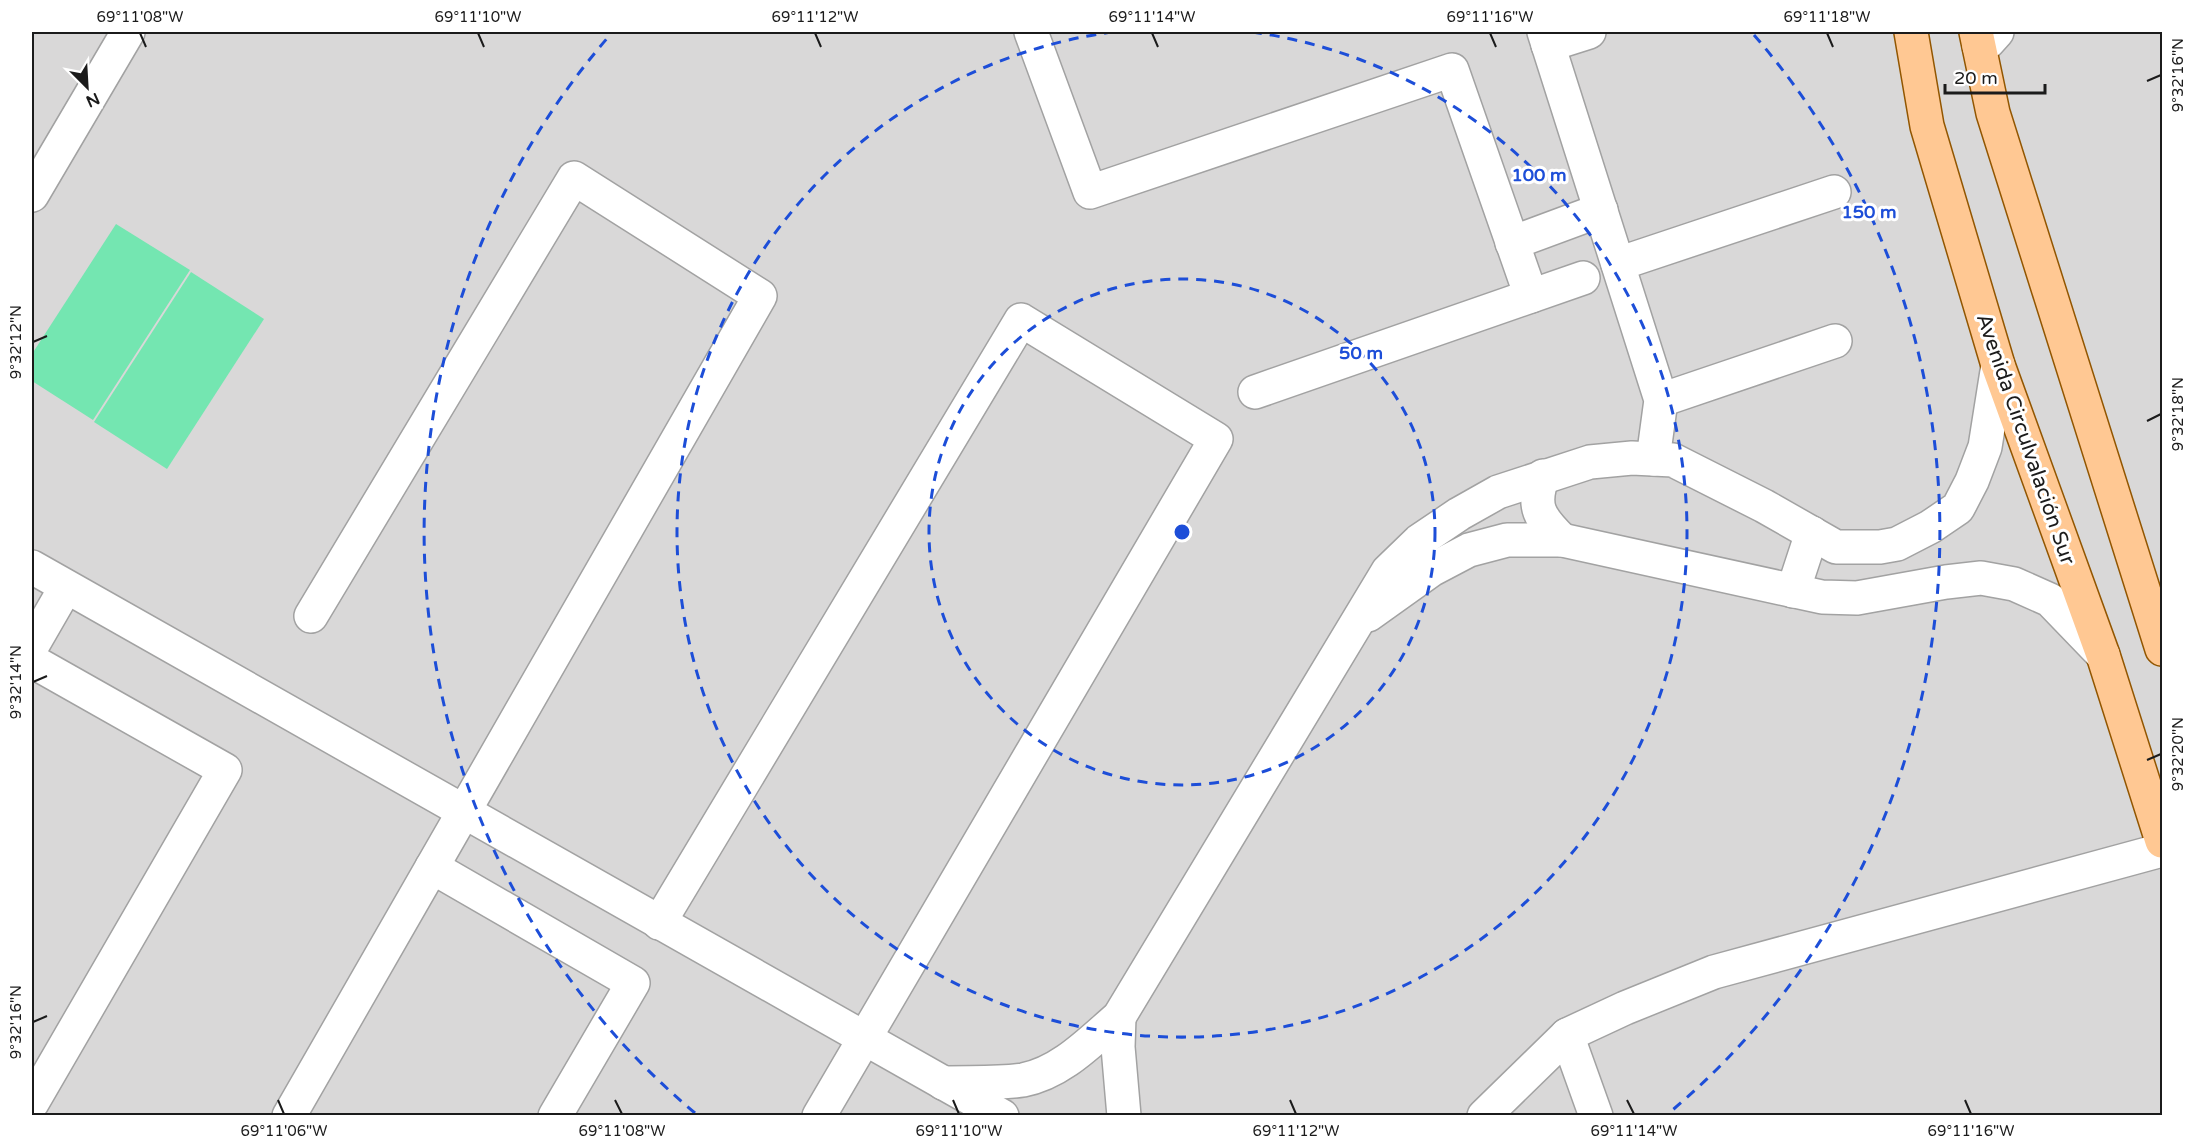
<svg xmlns="http://www.w3.org/2000/svg" width="2194" height="1147" font-family="'Varela Round',sans-serif">
	<style>
		.residential { fill: #d9d8d8 }
		.pitch { fill: #74e6b1 }
		.lines { fill: none; stroke-linecap: round; stroke-linejoin: round }
		.minor-casing { stroke: #a2a2a2; stroke-width: 36 }
		.major-casing { stroke: #925600; stroke-width: 36 }
		.minor { stroke: #fff; stroke-width: 33 }
		.major { stroke: #ffc893; stroke-width: 33 }
		.ticks { fill: none; stroke: #1b1b1b; stroke-width: 2 }
		.ring { fill: none; stroke: #1d4ed8; stroke-width: 3; stroke-dasharray: 10 8 }
		.labels { text-anchor: middle; stroke-width: 6; stroke-linejoin: round; paint-order: stroke }
		.street-label { font-size: 21px; fill: #1b1b1b; stroke: #fff }
		.centre { fill: #1d4ed8; stroke: #fff; stroke-width: 3 }
		.ring-label { font-size: 18px; text-anchor: middle; font-weight: bold; fill: #1d4ed8; stroke: #fff; stroke-width: 6; stroke-linejoin: round; paint-order: stroke }
		.neatline { fill: none; stroke: #1b1b1b; stroke-width: 2 }
		.ticks-label { font-size: 15px; text-anchor: middle; fill: #1b1b1b }
	</style>
	<rect width="100%" height="100%" fill="#eee8df"/>
	<rect class="residential" x="32" y="32" width="2130" height="1083"/>
	<g class="pitch">
		<path d="M116 224 190 270 93 420 32 381V354Z"/>
		<path d="M191 272 264 319 167 469 94 422Z"/>
	</g>
	<g class="lines">
		<defs>
			<g id="minor">
				<path d="M1031 32 1090 192 1452 70 1531 296"/>
				<path d="M1544 32 1661 400 1653 459"/>
				<path d="M1548 45 1589 32"/>
				<path d="M1979 46 1988 42 1997 32"/>
				<path d="M32 195 128 32"/>
				<path d="M1512 243 1601 210"/>
				<path d="M1618 264 1834 192"/>
				<path d="M1255 392 1583 278"/>
				<path d="M1661 400 1835 341"/>
				<path d="M1543 476C1531 507 1540 518 1562 540"/>
				<path d="M32 567 1002 1116"/>
				<path d="M1793 591 1812 533"/>
				<path d="M1368 615 1431 570 1469 550 1507 540H1562L1822 597 1857 598 1946 582 1981 578 2014 584 2050 600 2103 655"/>
				<path d="M32 646 66 587"/>
				<path d="M32 661 225 770 32 1103"/>
				<path d="M432 867 633 983 555 1116"/>
				<path d="M659 923 1021 320 1216 439 819 1116"/>
				<path d="M1119 1017 1118 1047 1124 1116"/>
				<path d="M1567 1035 1596 1116"/>
				<path d="M943 1083C969 1082 997 1084 1023 1080 1061 1073 1091 1041 1119 1017L1388 571 1419 541 1459 514 1498 492 1590 462 1632 458 1673 460 1764 506 1836 547H1880L1897 544 1930 527 1958 508 1972 481 1985 447 1998 365"/>
				<path d="M289 1116 760 296 574 178 311 616"/>
				<path d="M1484 1116 1567 1035 1625 1008 1714 972 2162 850"/>
			</g>
			<g id="major">
				<path d="M1911 32 1927 126 1998 365 2103 655 2162 841"/>
				<path d="M1976 32 1993 113 2162 649"/>
			</g>
		</defs>
		<use href="#minor" class="minor-casing"/>
		<use href="#major" class="major-casing"/>
		<use href="#minor" class="minor"/>
		<use href="#major" class="major"/>
	</g>
	<path class="ticks" d="M140 33 146 47M478 33 484 47M815 33 821 47M1152 33 1158 47M1490 33 1496 47M1827 33 1833 47M2147 81 2161 75M33 342 47 336M2147 421 2161 414M33 682 47 676M2147 760 2161 754M33 1022 47 1016M278 1100 284 1114M615 1100 622 1114M953 1100 959 1114M1290 1100 1296 1114M1627 1100 1634 1114M1965 1100 1971 1114"/>
	<g class="ring">
		<circle cx="1182" cy="532" r="253"/>
		<path d="M1252 32A505 505 0 1 1 1112 32"/>
		<path d="M695 1113A758 758 0 0 1 610 35M1754 35A758 758 0 0 1 1669 1113"/>
	</g>
	<g class="labels">
		<g class="street-label">
			<text transform="translate(2026 439) rotate(71)" y="7">Avenida Circulvalación Sur</text>
		</g>
	</g>
	<circle cx="1182" cy="532" r="9" class="centre"/>
	<g class="ring-label">
		<text x="1539" y="181">100 m</text>
		<text x="1869" y="218">150 m</text>
		<text x="1361" y="359">50 m</text>
	</g>
	<rect width="2194" height="1147" fill="none" stroke="#ffffff" stroke-width="66"/>
	<g transform="translate(87 87) rotate(156)" stroke="#ffffff" stroke-width="4.5" paint-order="stroke">
	<path d="M0-4.5L10 22L0 15L-10 22Z" fill="#1b1b1b"/>
	<text y="-9" font-size="16" font-weight="bold" text-anchor="middle" fill="#1b1b1b">N</text>
	</g>
	<path d="M1945 84v9h100v-9" fill="none" stroke="#1b1b1b" stroke-width="3"/>
	<text x="1954" y="84" font-size="18" fill="#1b1b1b" stroke="#ffffff" stroke-width="4.5" paint-order="stroke">20 m</text>
	<rect x="33" y="33" width="2128" height="1081" class="neatline"/>
	<g class="ticks-label">
		<text x="140" y="22">69°11'08"W</text>
		<text x="478" y="22">69°11'10"W</text>
		<text x="815" y="22">69°11'12"W</text>
		<text x="1152" y="22">69°11'14"W</text>
		<text x="1490" y="22">69°11'16"W</text>
		<text x="1827" y="22">69°11'18"W</text>
		<text transform="translate(2178 75) rotate(-90)" y="5">9°32'16"N</text>
		<text transform="translate(16 342) rotate(-90)" y="5">9°32'12"N</text>
		<text transform="translate(2178 414) rotate(-90)" y="5">9°32'18"N</text>
		<text transform="translate(16 682) rotate(-90)" y="5">9°32'14"N</text>
		<text transform="translate(2178 754) rotate(-90)" y="5">9°32'20"N</text>
		<text transform="translate(16 1022) rotate(-90)" y="5">9°32'16"N</text>
		<text x="284" y="1136">69°11'06"W</text>
		<text x="622" y="1136">69°11'08"W</text>
		<text x="959" y="1136">69°11'10"W</text>
		<text x="1296" y="1136">69°11'12"W</text>
		<text x="1634" y="1136">69°11'14"W</text>
		<text x="1971" y="1136">69°11'16"W</text>
	</g>
</svg>
